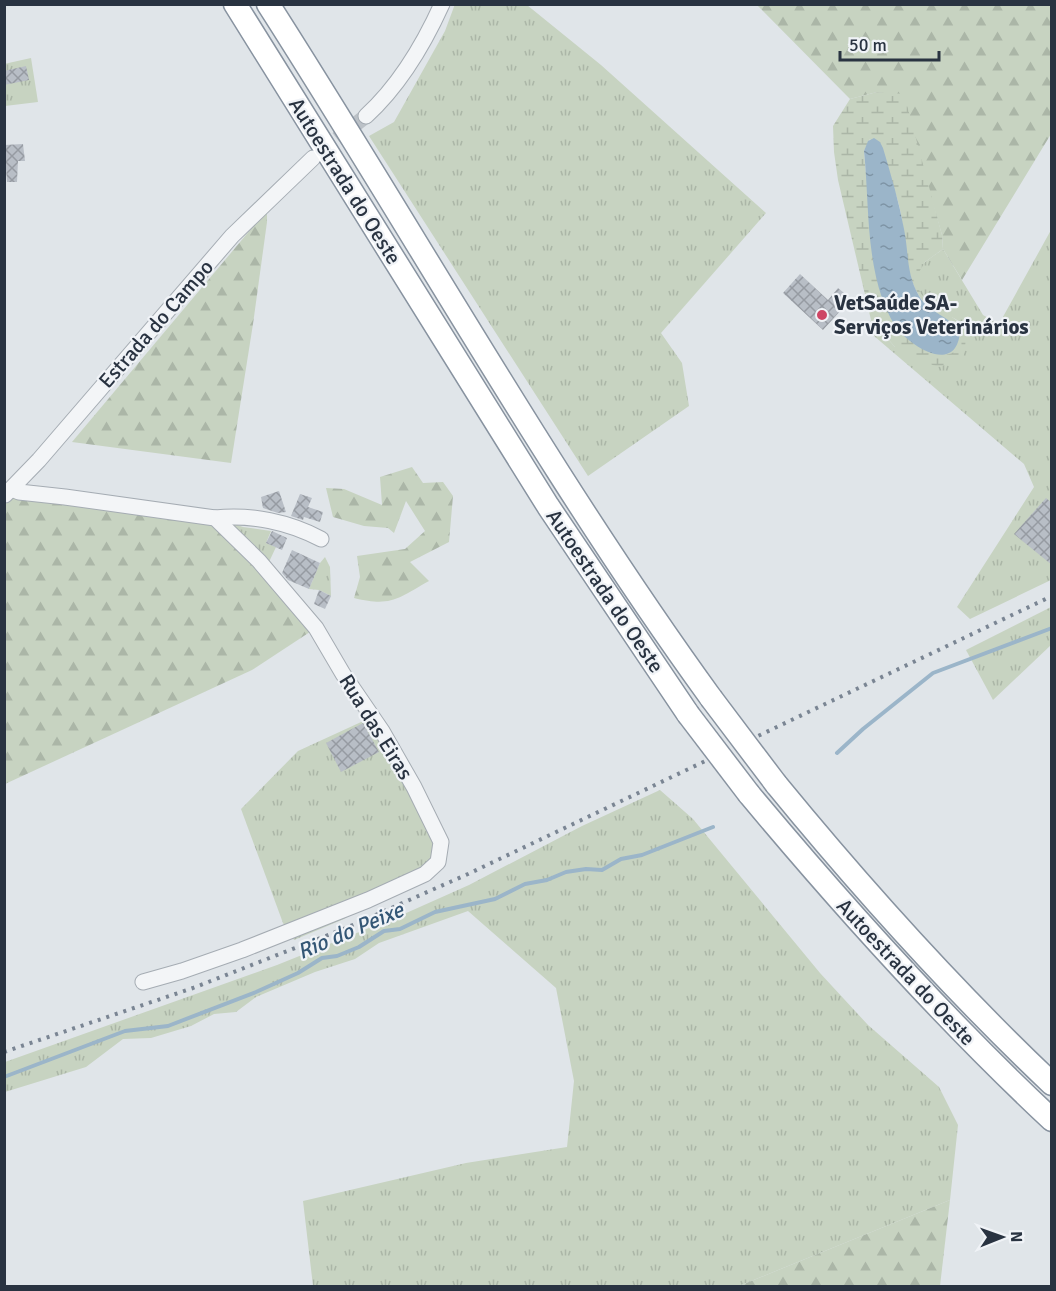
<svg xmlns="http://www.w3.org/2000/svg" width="1056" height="1291" font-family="Signika,sans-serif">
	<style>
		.grass { fill: url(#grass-tufts) }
		.forest { fill: url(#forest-firs) }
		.wetland { fill: url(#wetland-marsh); fill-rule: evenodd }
		.water { fill: url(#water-ripples) }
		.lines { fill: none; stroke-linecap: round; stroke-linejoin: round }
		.stream { stroke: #9bb5c9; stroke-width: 4 }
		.building { fill: url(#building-cross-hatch) }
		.minor-tunnel { stroke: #bbc1c7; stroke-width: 15; stroke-dasharray: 15 8; stroke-linecap: butt }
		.minor-casing { stroke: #a5acb3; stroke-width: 17 }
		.highway-casing { stroke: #8893a0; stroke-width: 25 }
		.minor { stroke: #f3f5f7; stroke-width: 15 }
		.highway { stroke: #fff; stroke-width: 22 }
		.rail { stroke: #7a8593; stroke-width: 4; stroke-dasharray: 3 6; stroke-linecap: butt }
		.highway-bridge-casing { stroke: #8893a0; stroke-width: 25; stroke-linecap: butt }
		.highway-bridge { stroke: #fff; stroke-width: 22 }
		.poi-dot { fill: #ce4665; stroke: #f0f3f7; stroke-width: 2 }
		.labels { text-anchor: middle; stroke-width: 4.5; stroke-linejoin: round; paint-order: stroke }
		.street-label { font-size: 21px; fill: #293341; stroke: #f0f3f7 }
		.poi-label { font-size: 21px; font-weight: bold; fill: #293341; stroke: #f0f3f7; text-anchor: start }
		.water-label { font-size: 22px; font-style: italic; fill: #335675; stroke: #f0f3f7 }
	</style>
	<defs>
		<pattern id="grass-tufts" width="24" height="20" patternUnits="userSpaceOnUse" patternTransform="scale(1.5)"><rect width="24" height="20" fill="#c7d3c1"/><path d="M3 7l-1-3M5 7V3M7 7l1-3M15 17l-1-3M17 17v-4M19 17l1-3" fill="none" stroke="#abb6a7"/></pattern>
		<pattern id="forest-firs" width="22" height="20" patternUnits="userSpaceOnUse" patternTransform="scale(1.5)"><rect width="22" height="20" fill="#c7d3c1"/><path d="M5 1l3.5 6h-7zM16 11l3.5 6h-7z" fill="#abb6a7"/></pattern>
		<pattern id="wetland-marsh" width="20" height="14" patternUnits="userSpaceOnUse" patternTransform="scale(1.5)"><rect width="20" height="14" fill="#c7d3c1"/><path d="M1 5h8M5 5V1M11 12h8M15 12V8" fill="none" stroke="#abb6a7"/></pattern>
		<pattern id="water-ripples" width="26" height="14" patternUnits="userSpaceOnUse" patternTransform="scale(1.5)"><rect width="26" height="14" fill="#9bb5c9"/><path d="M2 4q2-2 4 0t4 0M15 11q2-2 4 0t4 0" fill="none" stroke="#7e94a5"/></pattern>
		<pattern id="building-cross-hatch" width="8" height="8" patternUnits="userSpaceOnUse" patternTransform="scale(1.5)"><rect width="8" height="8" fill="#b8bec6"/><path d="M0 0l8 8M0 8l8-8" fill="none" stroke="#969ba2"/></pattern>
	</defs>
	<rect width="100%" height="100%" fill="#e0e5e9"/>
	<g class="grass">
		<path d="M455 4 527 5 601 65 766 213 661 333 682 363 689 406 588 476 369 136 394 122 445 31Z"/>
		<path d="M31 58 38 102 5 106 4 64Z"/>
		<path d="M1051 230V580L970 619 957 607 1034 487 1024 464 867 330 871 320 895 347 961 322C941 311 898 291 923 264 929 258 937 254 943 249L983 315 999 324Z"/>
		<path d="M229 522 243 527 271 531 266 543 276 547 269 562Z"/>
		<path d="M325 557 330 567 331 596 319 590 309 589 320 563Z"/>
		<path d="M1051 607V645L993 700 966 650Z"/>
		<path d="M372 717 433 827 438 862 344 919 294 940 283 923 241 809 298 751Z"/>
		<path d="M660 790 693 819 820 973 868 1025 939 1087 958 1125 950 1200 739 1286H313L303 1201 466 1163 567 1147 574 1081 556 988 468 911 379 943 355 959 315 972 256 997 236 1012 214 1014 191 1026 151 1038 123 1039 86 1067 5 1092V1062L277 965 404 914 469 885 582 826Z"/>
	</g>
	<g class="forest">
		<path d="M757 5H1051V134L962 280 943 249 942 235 924 173 895 95 877 92 850 99Z"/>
		<path d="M267 210V222L253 324 231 463 72 442Z"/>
		<path d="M412 467 423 483 443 482 453 496 449 542 410 562 429 581C397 599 391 607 354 598L360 577 357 556 405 549 425 531 406 501 394 533 388 528 364 526 333 517 326 488 344 489 382 505 380 477Z"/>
		<path d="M12 496 215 518 316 628 252 670 5 784 4 502Z"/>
		<path d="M950 1200 940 1286H739Z"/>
	</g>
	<path class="wetland" d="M877 92 904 94 942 235 943 249 925 262 916 277C920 323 978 302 963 357L951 363 939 367 914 359 895 347 871 320 838 180 834 152 833 126 850 99ZM870 139C879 158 891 178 897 198 908 232 900 280 928 307 935 314 946 319 955 324L954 352C936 362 918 345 904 335L866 174 864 151Z"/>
	<path class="water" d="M874 138 880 142 883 148C891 175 899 202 904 229 909 254 906 273 919 296 929 313 950 316 960 332 956 377 907 345 894 324 889 316 885 306 882 298 866 251 869 200 864 151L868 141Z"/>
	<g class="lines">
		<g class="stream">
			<path d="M837 753 863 729 933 673 1052 628"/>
			<path d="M4 1077 125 1031 168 1026 256 992 298 973 322 958 337 956 359 947 384 931 400 929 435 912 495 899 525 884 547 880 566 872 586 869 602 870 621 859 642 855 713 827"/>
		</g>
	</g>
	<g class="building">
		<path d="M26 66 29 80 4 85V71Z"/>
		<path d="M23 144 25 161H18L17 182H7L4 145Z"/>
		<path d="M800 274 828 300 838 288 851 299 823 330 783 293Z"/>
		<path d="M279 491 286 512 278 513 263 508 261 497Z"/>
		<path d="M300 494 312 498 308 507 323 512 320 522 304 517 303 520 291 516Z"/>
		<path d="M1046 498 1052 503V565L1014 534Z"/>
		<path d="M272 531 287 538 282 550 266 543Z"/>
		<path d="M292 550 320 563 309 589 288 580 282 573Z"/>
		<path d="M319 590 331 596 325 609 314 604Z"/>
		<path d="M363 723 379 752 341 772 326 743Z"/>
	</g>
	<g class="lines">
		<path class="minor-tunnel" d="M319 153 366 116"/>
		<defs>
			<g id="minor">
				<path d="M366 116C400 85 423 46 442 4"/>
				<path d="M12 489 19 492 65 497 215 518 259 561 316 628 343 674 382 731 414 787 441 842 438 862 425 874 368 900 242 950 182 971 143 982"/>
				<path d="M5 495 39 460 232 236 313 158"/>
				<path d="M215 518C251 514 289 522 321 539"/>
			</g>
			<g id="highway">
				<path d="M235 4 548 506 688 714"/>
				<path d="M268 4C416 235 550 476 711 698"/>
				<path d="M776 784C862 889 953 990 1052 1084"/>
				<path d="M749 794C845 909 942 1017 1052 1120"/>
			</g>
		</defs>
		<use href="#minor" class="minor-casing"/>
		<use href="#highway" class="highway-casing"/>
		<use href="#minor" class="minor"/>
		<use href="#highway" class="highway"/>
		<path class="rail" d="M4 1052 193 988 346 928 468 874 1052 596"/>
		<defs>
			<g id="highway-bridge">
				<path d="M711 698 776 784"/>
				<path d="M688 714 749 794"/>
			</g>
		</defs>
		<use href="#highway-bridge" class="highway-bridge-casing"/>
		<use href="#highway-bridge" class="highway-bridge"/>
	</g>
	<circle class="poi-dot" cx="822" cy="315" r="6"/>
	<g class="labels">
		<g class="street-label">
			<text transform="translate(345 181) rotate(58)" y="7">Autoestrada do Oeste</text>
			<text transform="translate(156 324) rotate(-49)" y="7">Estrada do Campo</text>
			<text transform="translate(605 591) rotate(56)" y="7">Autoestrada do Oeste</text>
			<text transform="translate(376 727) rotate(58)" y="7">Rua das Eiras</text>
			<text transform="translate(906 972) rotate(47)" y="7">Autoestrada do Oeste</text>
		</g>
		<g class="poi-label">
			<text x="834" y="310">VetSaúde SA-<tspan x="834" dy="24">Serviços Veterinários</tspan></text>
		</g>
		<g class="water-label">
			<text transform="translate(350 930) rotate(-23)" y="8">Rio do Peixe</text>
		</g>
	</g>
	<rect width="1056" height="1291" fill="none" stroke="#293341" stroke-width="12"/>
	<g transform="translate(1002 1237) rotate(89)" stroke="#f0f3f7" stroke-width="4.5" paint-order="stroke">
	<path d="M0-4.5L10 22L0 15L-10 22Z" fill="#293341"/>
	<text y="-9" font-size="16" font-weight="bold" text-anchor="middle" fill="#293341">N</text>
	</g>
	<path d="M840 51v9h99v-9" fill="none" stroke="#293341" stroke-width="3"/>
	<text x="849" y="51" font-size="18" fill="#293341" stroke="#f0f3f7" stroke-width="4.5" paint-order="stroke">50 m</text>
</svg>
